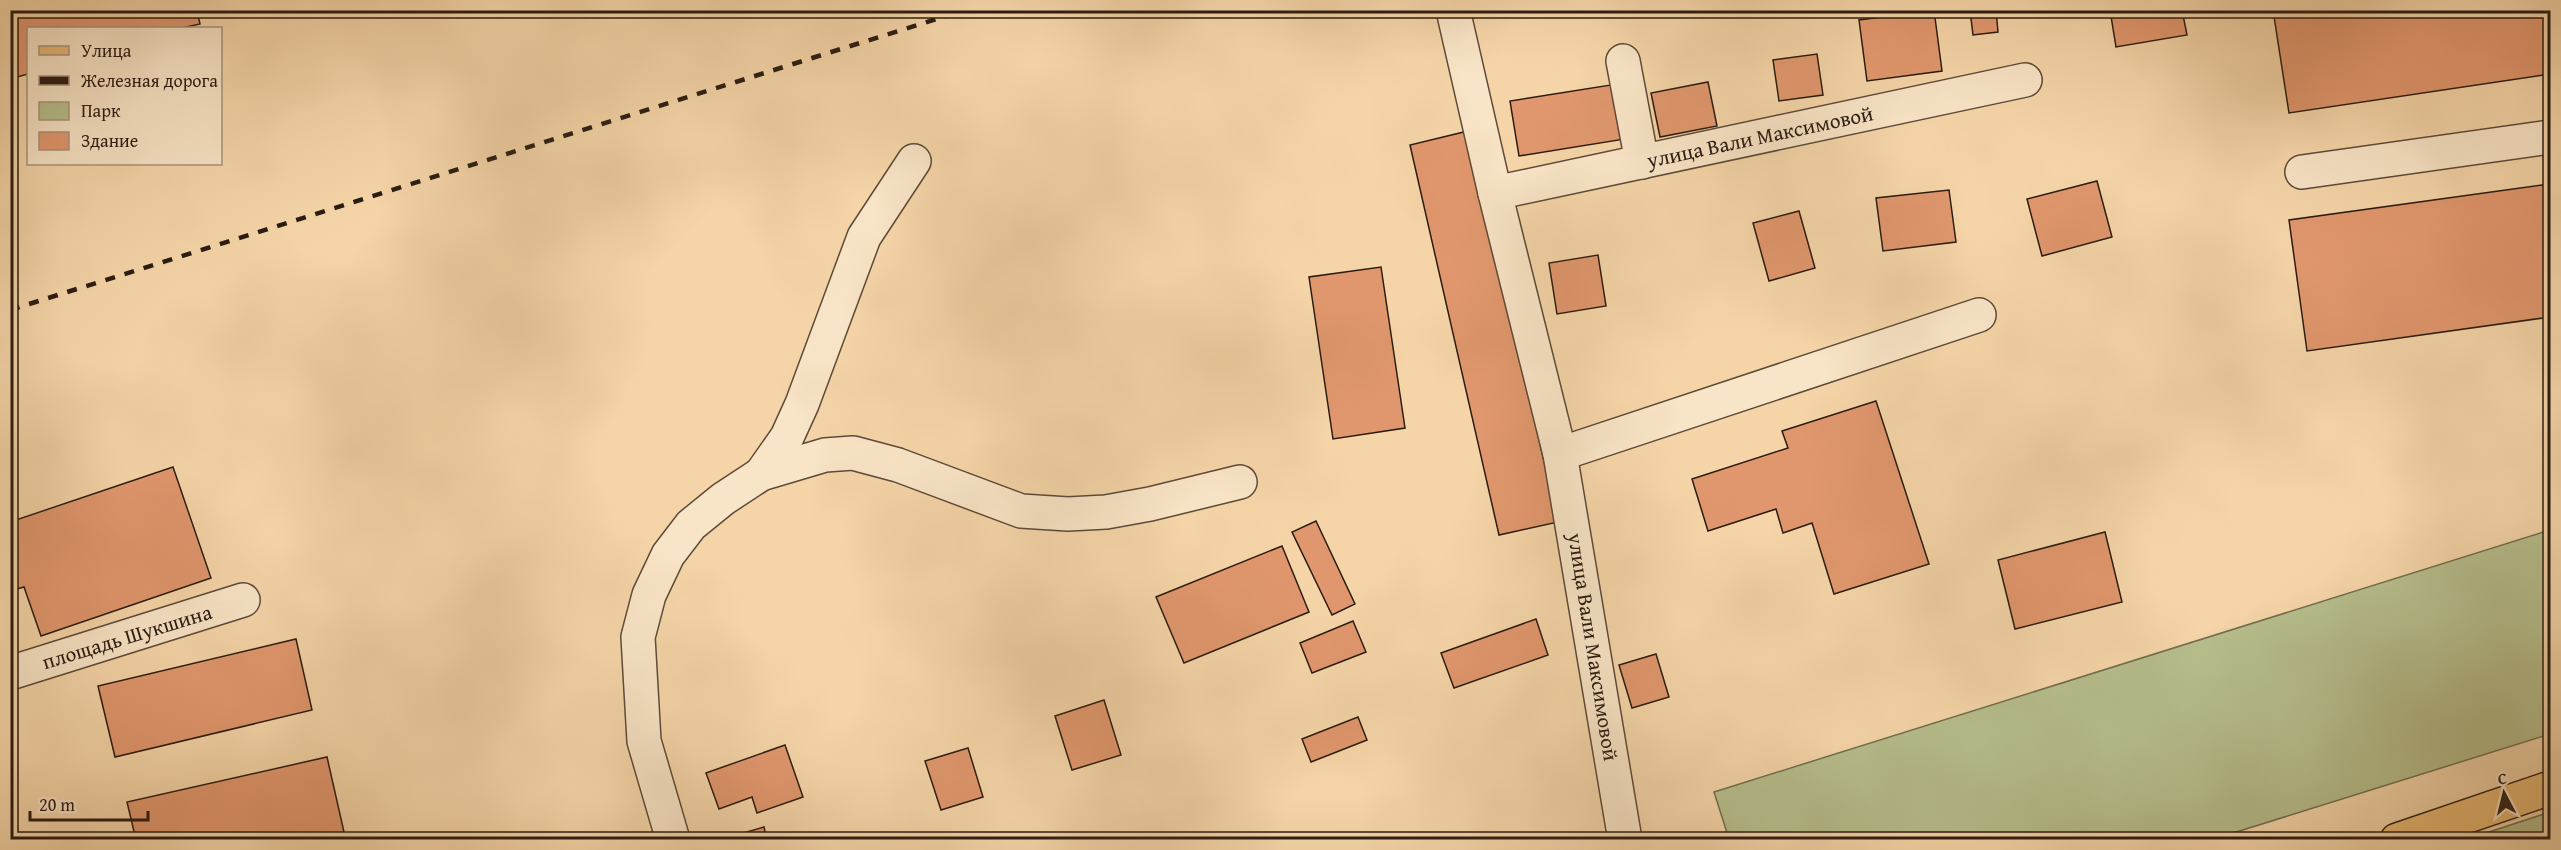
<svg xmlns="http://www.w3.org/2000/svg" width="2561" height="850" font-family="'Gentium Book Plus',serif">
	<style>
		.green { fill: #b6be8c; stroke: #706d4f; stroke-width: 1.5 }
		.building { fill: #e1976d; stroke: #2a1c12; stroke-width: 1.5 }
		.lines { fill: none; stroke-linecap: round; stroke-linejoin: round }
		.minor-casing { stroke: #5d4a38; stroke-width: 36 }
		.major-casing { stroke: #2a1c12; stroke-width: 36 }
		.minor { stroke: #f8e4c6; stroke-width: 33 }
		.major { stroke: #eaba74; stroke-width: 33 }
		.rail { stroke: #2a1c12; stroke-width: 4.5; stroke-dasharray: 10 10; stroke-linecap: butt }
		.labels { text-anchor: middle; stroke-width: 4.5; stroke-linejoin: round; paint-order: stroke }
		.street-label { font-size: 21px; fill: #2a1c12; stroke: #f8e4c6 }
	</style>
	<rect width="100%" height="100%" fill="#f5d5a8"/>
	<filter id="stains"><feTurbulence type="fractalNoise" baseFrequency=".00333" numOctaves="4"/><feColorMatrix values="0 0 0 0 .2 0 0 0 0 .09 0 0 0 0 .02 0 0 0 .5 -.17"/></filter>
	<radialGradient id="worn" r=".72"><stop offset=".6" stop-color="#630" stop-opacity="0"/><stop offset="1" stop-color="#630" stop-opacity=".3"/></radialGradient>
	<g class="green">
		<path d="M2550 530V734L2214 839H1729L1714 792Z"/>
		<path d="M2550 812V839H2468Z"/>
	</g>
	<g class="building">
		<path d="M10 10H197L200 24 182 28H28V74L10 79Z"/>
		<path d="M1934 10 1942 71 1867 81 1859 20Z"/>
		<path d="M1970 10H1996L1998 32 1973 35Z"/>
		<path d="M2110 10H2182L2187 35 2116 47Z"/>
		<path d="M2273 10H2550V74L2289 113Z"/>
		<path d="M1817 54 1823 95 1779 101 1773 60Z"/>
		<path d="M1708 82 1717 126 1660 137 1651 93Z"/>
		<path d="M1617 84 1625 139 1519 156 1510 101Z"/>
		<path d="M1468 131 1558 522 1499 535 1410 145Z"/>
		<path d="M2097 181 2112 237 2042 256 2027 199Z"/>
		<path d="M2550 184V317L2307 351 2289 220Z"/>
		<path d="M1949 190 1956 242 1883 251 1876 198Z"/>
		<path d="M1799 211 1815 268 1769 281 1753 223Z"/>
		<path d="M1598 255 1606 306 1557 314 1549 263Z"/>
		<path d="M1381 267 1405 428 1333 439 1309 277Z"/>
		<path d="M1876 401 1929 564 1834 594 1812 523 1783 533 1776 509 1708 531 1692 479 1788 448 1782 431Z"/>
		<path d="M173 467 211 578 41 636 24 587 10 591V522Z"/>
		<path d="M1316 521 1355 604 1332 615 1292 532Z"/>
		<path d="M2105 532 2122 602 2015 629 1998 560Z"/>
		<path d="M1282 546 1309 612 1184 663 1156 597Z"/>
		<path d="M1536 619 1548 655 1454 688 1441 653Z"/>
		<path d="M1353 621 1366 652 1312 673 1300 643Z"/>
		<path d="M296 639 312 710 115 757 98 686Z"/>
		<path d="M1656 654 1669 697 1632 708 1619 665Z"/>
		<path d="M1104 700 1121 755 1072 770 1055 716Z"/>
		<path d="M1358 717 1367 740 1311 762 1302 739Z"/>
		<path d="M785 745 803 797 757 813 752 797 719 809 706 773Z"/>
		<path d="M968 748 983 797 941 810 925 761Z"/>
		<path d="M327 757 344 832 311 840H136L127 802Z"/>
		<path d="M764 827 767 840H734L733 836Z"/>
		<path d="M1590 834 1591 840H1549Z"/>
	</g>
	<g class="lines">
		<defs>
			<g id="minor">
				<path d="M1453 10 1495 193 1560 454 1625 840"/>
				<path d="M1623 61 1642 162"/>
				<path d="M2302 172 2550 137"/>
				<path d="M1495 193 2025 80"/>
				<path d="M1560 454 1979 315"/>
				<path d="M761 474 787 437 802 404 864 237 914 161"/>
				<path d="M10 673 243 600"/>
				<path d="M673 840 644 741 638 637 649 595 668 555 691 525 723 499 761 474 825 455 853 453 898 465 1021 511 1068 514 1106 512 1150 504 1240 482"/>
			</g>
			<path id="major" d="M2397 840 2550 788"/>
		</defs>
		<use href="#minor" class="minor-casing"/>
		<use href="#major" class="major-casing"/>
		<use href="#minor" class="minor"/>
		<use href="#major" class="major"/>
		<path class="rail" d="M10 310 965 10"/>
	</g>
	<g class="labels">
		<g class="street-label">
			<text transform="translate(1760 137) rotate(-12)" y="7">улица Вали Максимовой</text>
			<text transform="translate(127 637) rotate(-17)" y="7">площадь Шукшина</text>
			<text transform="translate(1593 647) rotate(81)" y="7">улица Вали Максимовой</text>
		</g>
	</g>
	<rect width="2561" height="850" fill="none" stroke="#f5d5a8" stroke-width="36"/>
	<rect x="12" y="12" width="2537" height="826" fill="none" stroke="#2a1c12" stroke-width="3"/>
	<rect x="18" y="18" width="2525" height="814" fill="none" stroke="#2a1c12" stroke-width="1.5"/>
	<rect x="27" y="27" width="195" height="138" fill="#f8e4c6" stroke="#a6947e" stroke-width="1.5"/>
	<rect x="39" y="46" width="30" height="9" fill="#eaba74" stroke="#a6947e" stroke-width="1.5"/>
	<text x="81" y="57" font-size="18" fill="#2a1c12">Улица</text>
	<rect x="39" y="76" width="30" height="9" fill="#2a1c12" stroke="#a6947e" stroke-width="1.5"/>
	<text x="81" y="87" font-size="18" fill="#2a1c12">Железная дорога</text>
	<rect x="39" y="102" width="30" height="18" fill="#b6be8c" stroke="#a6947e" stroke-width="1.5"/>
	<text x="81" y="117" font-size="18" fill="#2a1c12">Парк</text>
	<rect x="39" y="132" width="30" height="18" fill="#e1976d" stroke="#a6947e" stroke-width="1.5"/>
	<text x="81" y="147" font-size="18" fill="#2a1c12">Здание</text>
	<g transform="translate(2504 793) rotate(353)" stroke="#f8e4c6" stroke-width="4.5" paint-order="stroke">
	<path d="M0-4.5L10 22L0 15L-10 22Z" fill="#2a1c12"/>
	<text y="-9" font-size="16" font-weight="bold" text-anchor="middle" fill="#2a1c12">С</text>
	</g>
	<path d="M30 811v9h118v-9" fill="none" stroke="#2a1c12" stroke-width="3"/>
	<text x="39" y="811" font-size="18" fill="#2a1c12" stroke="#f8e4c6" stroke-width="4.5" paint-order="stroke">20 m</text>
	<rect width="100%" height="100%" filter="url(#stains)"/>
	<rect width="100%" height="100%" fill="url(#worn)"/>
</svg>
